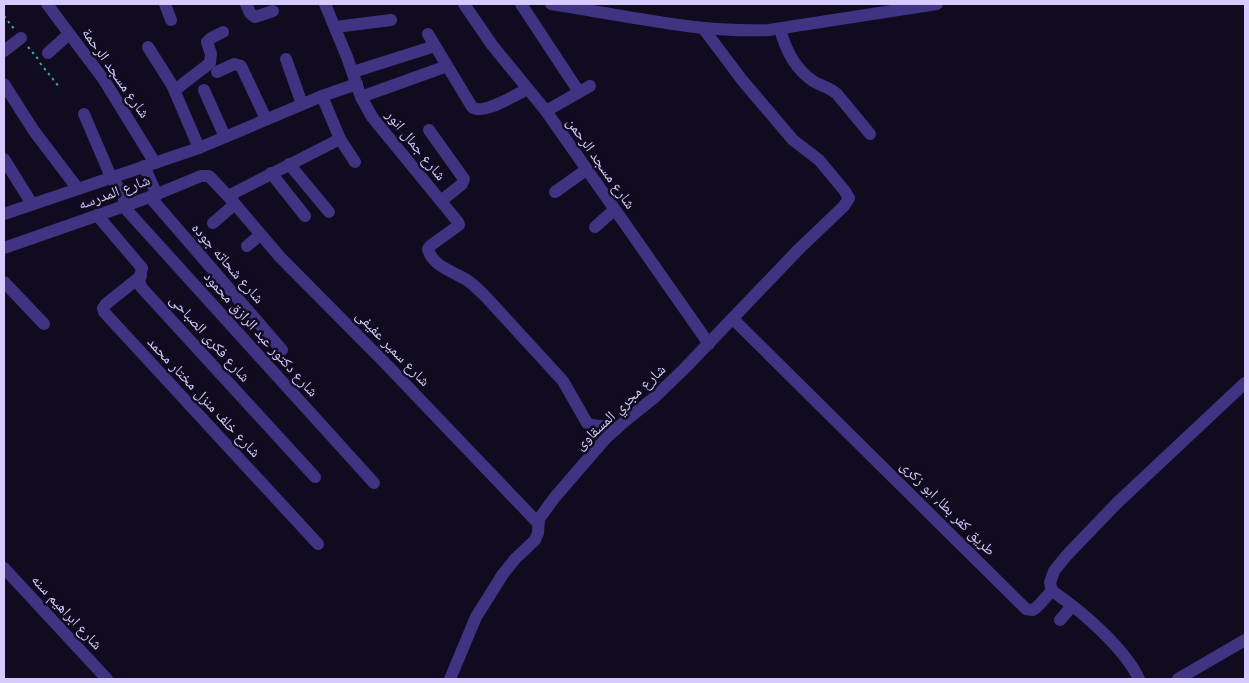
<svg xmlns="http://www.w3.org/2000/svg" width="1249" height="683" font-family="Poppins,'Noto Naskh Arabic',sans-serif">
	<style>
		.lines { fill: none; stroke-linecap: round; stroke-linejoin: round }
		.path { stroke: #26b0b7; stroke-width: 2; stroke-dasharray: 2.5 4; stroke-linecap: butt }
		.minor { stroke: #3f3382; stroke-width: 12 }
		.labels { text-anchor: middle; stroke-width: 5; stroke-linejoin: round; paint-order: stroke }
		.street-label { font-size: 15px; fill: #d6caff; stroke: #110b20 }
	</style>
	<rect width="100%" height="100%" fill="#110b20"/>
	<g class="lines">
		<g class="path">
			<path d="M4 16 15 30"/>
			<path d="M28 47 38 59"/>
			<path d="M40 63 60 88"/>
		</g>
		<g class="minor">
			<path d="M47 4 104 80 155 163"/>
			<path d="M165 4 171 20"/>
			<path d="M246 4 250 13 255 17 273 11"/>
			<path d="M325 4 347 57 361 97 372 117 458 222 459 225 430 246 428 249C432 266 454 272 467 280 474 285 479 290 485 296L563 381 587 423 592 425 617 428"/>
			<path d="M464 4 492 45 546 111 709 344"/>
			<path d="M521 4 579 92"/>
			<path d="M551 4C623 15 696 33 769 30L937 4"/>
			<path d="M335 27 391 20"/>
			<path d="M780 29C785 48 795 69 813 81 821 86 829 87 837 94L870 134"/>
			<path d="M428 34 472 107C483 116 516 94 528 89"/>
			<path d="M148 47 172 85 199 148"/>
			<path d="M4 51 21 38"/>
			<path d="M48 53 69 34"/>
			<path d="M286 59 302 104"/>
			<path d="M217 72 234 64 241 66 266 119"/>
			<path d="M353 72 435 46"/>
			<path d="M4 84 34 131 78 189"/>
			<path d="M175 90 210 63 211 54 207 42 211 38 223 32"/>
			<path d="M204 90 225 137"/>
			<path d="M322 96 340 139 355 162"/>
			<path d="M361 97 447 66"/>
			<path d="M546 111 590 86"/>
			<path d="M84 114 111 177 124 195V207L374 483"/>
			<path d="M429 130 464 179 462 184 441 201"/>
			<path d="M4 159 32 204"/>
			<path d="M289 164 329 212"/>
			<path d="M144 166 157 195"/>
			<path d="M271 173 305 216"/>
			<path d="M555 192 586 170"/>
			<path d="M228 196 340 139"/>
			<path d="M150 197 282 350"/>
			<path d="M4 214 199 148 322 96 357 84"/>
			<path d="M97 215 142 268 139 280 141 287 315 477"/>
			<path d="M213 223 235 204"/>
			<path d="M595 227 614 210"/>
			<path d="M247 246 260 235"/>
			<path d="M4 248 150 197 201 176H209L228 196 280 257 385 363 537 522"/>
			<path d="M141 276 106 304 103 308 104 312 318 544"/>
			<path d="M4 282 44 324"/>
			<path d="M733 319 1026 609 1033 610C1041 605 1045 597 1052 591L1055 593C1083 612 1125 649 1139 679"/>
			<path d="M4 568 107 679"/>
			<path d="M1052 591 1050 583 1054 571 1067 555 1117 503 1245 383"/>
			<path d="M1060 620 1072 606"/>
			<path d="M450 679 476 617 503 574 515 559 535 540 538 533 539 519 555 497 606 438 625 421 655 397 685 368 799 249 844 206 849 198 844 190 819 160 793 140 742 80 703 28"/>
			<path d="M1178 679 1245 640"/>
		</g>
	</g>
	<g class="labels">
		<g class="street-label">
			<text transform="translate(116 73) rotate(55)" y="5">شارع مسجد الرحمة</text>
			<text transform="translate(416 145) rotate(51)" y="5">شارع جمال انور</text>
			<text transform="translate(601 163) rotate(55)" y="5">شارع مسجد الرحمن</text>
			<text transform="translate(114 192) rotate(-20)" y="5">شارع المدرسه</text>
			<text transform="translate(228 263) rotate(49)" y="5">شارع شحاته جوده</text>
			<text transform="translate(261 334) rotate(48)" y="5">شارع دكتور عبد الرازق محمود</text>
			<text transform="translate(210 338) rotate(48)" y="5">شارع فكرى الصباحى</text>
			<text transform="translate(393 348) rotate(46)" y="5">شارع سمير عفيفى</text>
			<text transform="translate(204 397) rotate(47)" y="5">شارع خلف منزل مختار محمد</text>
			<text transform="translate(620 407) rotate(-43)" y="5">شارع مجري المسقاوى</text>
			<text transform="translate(948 508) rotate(45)" y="5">طريق كفر بطا, ابو زكرى</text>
			<text transform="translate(67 612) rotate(47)" y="5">شارع ابراهيم سنه</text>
		</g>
	</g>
	<rect width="1249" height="683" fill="none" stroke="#d6caff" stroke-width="10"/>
</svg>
